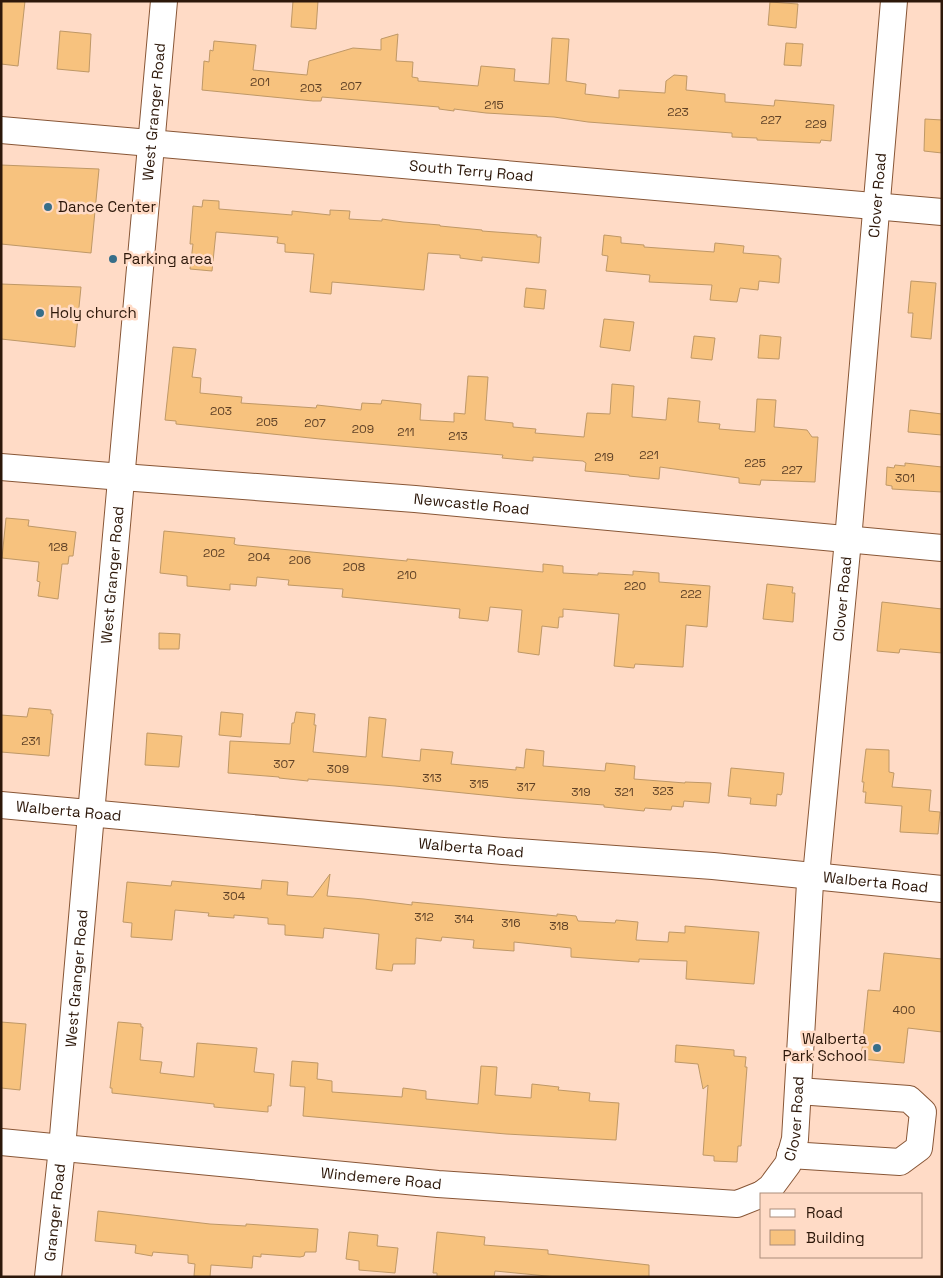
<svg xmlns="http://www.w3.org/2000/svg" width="943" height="1278" font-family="'Space Grotesk',sans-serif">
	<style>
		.building { fill: #f7c27e; stroke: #bf9866 }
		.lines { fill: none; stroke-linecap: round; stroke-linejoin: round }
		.minor-casing { stroke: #885636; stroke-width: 28 }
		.minor { stroke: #fff; stroke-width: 26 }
		.poi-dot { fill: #376e89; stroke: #ffdbc6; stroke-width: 2 }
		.labels { text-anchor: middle; stroke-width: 5; stroke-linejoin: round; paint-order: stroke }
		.number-label { font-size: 12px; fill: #604227 }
		.street-label { font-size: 15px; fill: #2d180a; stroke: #ffdbc6 }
		.poi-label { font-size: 15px; fill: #2d180a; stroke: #ffdbc6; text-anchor: start }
	</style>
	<rect width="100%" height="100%" fill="#ffdbc6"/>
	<g class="building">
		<path d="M1 1H25L18 66 1 64Z"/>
		<path d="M293 1H318L316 29 291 27Z"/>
		<path d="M770 2 798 4 796 28 768 25Z"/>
		<path d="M60 31 91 34 89 72 57 69Z"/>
		<path d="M398 34 396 61 413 62 412 77 418 78V81L478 86 481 66 515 69 514 81 549 84 552 38 569 39 566 81 586 84 585 94 619 98V90L665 93 666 81 674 75 687 76 686 90 725 94V102L774 106 775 100 834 105 831 141 821 140 820 143 757 140V138L732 137V133L588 122 554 117 486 113 454 109V111L439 109V107L322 97 321 101H313L202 90 204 61 209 62 210 50 213 51 214 41 256 45 253 70 307 75 309 61 353 48 381 50V39Z"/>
		<path d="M786 43 803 44 801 66 784 65Z"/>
		<path d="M925 119 942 120V153L924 151Z"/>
		<path d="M1 165 99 169 91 253 1 244Z"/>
		<path d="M203 200 219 201V209L292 215V211L330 215V210L350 211 349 219 382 221V219L403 222 440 225V226L482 230V231L537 235V237H541L539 263 482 257V261L460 258V255L428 253 424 290 332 282 331 294 310 292 314 254 285 252V244L277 243 278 237 216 232 212 271 190 269 193 244H190L193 206 202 207Z"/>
		<path d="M604 235 621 237V243L644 245V247L714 252 715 243 744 246 743 253 779 256V258H781L779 283 759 281 758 290 740 288 737 302 710 300 712 285 649 282 650 275 606 271 608 256 602 255Z"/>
		<path d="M911 281 936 283 931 339 911 337 913 313H908Z"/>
		<path d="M1 284 81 287 75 347 1 339Z"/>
		<path d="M526 288 546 290 544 309 524 307Z"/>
		<path d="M604 319 634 322 630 351 600 347Z"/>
		<path d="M760 335 781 337 779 359 758 358Z"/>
		<path d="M694 336 715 338 712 360 691 358Z"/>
		<path d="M173 347 196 349 192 377 201 378 200 393 242 397 241 403 316 408 317 405 361 410 362 403 381 404 382 400 421 404 420 420 454 422V413L465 414 468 376 488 377 485 420 513 423V427L536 429 535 433 584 437 587 413 610 414 612 384 634 386 632 417 666 420 668 398 700 401 698 422 720 424 719 429 755 432 757 399 776 400 774 427 807 430 812 437H818L815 482 761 480 760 485 739 483V478L660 467 659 479 629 476V475L585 471 586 463 583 461 533 457V461L502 458 503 455 320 439 176 424V421L165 420Z"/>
		<path d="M910 410 942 414V435L908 432Z"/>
		<path d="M905 463 942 467V492L892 489V486L886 485 887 467 894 468 895 465 905 466Z"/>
		<path d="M6 518 29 520 28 526 76 532 73 556H69L68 564H62L58 599 38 596 40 582 37 581 39 562 2 558Z"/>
		<path d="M164 531 235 538 234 544 237 545 407 561V559L543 572V564L563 566V573L598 575V573L633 575V571L659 573V582L710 586 707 627 686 625 683 667 635 664 634 668 614 666 619 614 563 609V617H559L558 628 542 626 539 655 518 652 522 610 490 607 488 621 459 618 460 609 342 597 343 589 288 585 289 580 257 577 256 586 230 584V590L187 586V576L160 573Z"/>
		<path d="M767 584 793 587 792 593H795L793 622 763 619Z"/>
		<path d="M882 602 942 609V653L900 649 899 653 877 651Z"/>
		<path d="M159 633 180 634 179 649H159Z"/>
		<path d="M29 708 51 710V714H53L49 756 1 752V715L27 717Z"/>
		<path d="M221 712 243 714 241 737 219 735Z"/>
		<path d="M296 712 315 714 314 725H316L313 752 366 757 369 717 386 719 382 757 420 761 421 749 453 752 451 764 516 770V767L524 768 526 749 544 751 543 766 605 771 606 763 635 766 634 779 685 783V782L711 783 709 803 684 801 683 807 672 806 671 810 645 808 644 811 604 807V805L513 798 395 786 308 779V781L279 778V777L228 773 230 741 290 744 292 723H294Z"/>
		<path d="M147 733 182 736 179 767 145 765Z"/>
		<path d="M866 749 889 750V772L894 773 892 787 931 790 929 811 940 812 938 834 900 832 902 806 865 803 866 792H863L864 782H862Z"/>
		<path d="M731 768 784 773 782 793 781 795 777 794 776 806 750 804 751 798 728 796Z"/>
		<path d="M330 874 327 896 364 899 412 905V902L557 916V914L576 916 578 921 615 923 616 920 638 922 636 940 668 942 669 932 685 933V926L759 932 754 984 686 979 687 961 639 959V962L571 957V948L514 942V951L473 948 474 940 442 937 441 941 416 938 415 964H393L392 971 376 969 379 934 324 928 323 938 285 935V925L268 924V918L234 915V918L208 916 209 913 175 910 172 940 131 937 132 923 123 922 127 882 171 886 172 881 261 889 262 880 288 882 287 895 313 897Z"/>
		<path d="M884 953 942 959V1032L908 1028 904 1063 861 1059 868 990 880 991Z"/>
		<path d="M1 1022 26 1024 20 1090 1 1088Z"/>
		<path d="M118 1022 141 1024V1027H143L140 1060 162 1062 160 1073 194 1077 197 1043 257 1048 254 1072 274 1074 271 1106H268V1112L214 1107V1104L112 1093V1088H110Z"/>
		<path d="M676 1045 734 1050V1056L746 1057 745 1067H747L741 1146H738L737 1162 714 1161V1156L703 1155 708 1085 703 1089 698 1064 675 1062Z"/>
		<path d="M292 1061 318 1063 317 1079 332 1081V1092L402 1097 403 1088 426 1091V1099L478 1104 481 1066 497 1067 495 1095 531 1098 532 1084 559 1087 558 1090 590 1093 589 1101 619 1103 616 1140 506 1134 303 1116 305 1087 290 1086Z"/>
		<path d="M98 1211 210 1224 246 1226V1224L318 1229 316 1252H305L304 1256 300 1257 261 1254V1257L253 1256 252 1268 211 1265 210 1277 194 1276 195 1264 188 1263V1255L153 1252 152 1256 135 1253 136 1245 95 1241Z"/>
		<path d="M349 1232 378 1235 377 1246 398 1248 395 1273 359 1270V1261L346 1259Z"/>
		<path d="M437 1232 485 1237 484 1245 548 1250V1254L649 1265V1277H557L495 1271 494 1277H437V1273H433Z"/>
	</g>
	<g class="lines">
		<defs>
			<g id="minor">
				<path id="s1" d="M1 130 942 212"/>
				<path id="s2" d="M1 467 122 477 415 499 942 548"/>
				<path id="s3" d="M1 805 503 851 713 866 942 889"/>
				<path id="s4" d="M1 1142 438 1184 737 1204 762 1194"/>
				<path d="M790 1155 900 1162 919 1148 923 1112 909 1099 798 1091"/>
				<path id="s5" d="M762 1194 771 1187 788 1164 795 1139 810 883 816 876 848 540 894 1"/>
				<path id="s6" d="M48 1277 62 1148 91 814 164 1"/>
			</g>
		</defs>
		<use href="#minor" class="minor-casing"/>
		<use href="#minor" class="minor"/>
	</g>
	<g class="poi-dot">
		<circle cx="48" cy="207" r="5"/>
		<circle cx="113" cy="259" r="5"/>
		<circle cx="40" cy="313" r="5"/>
		<circle cx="877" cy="1048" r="5"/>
	</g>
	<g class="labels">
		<g class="number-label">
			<text x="260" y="86">201</text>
			<text x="351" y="90">207</text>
			<text x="311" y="92">203</text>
			<text x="494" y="109">215</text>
			<text x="678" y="116">223</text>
			<text x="771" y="124">227</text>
			<text x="816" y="128">229</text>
			<text x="221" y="415">203</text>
			<text x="267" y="426">205</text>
			<text x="315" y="427">207</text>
			<text x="363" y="433">209</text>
			<text x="406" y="436">211</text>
			<text x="458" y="440">213</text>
			<text x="649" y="459">221</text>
			<text x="604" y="461">219</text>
			<text x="755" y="467">225</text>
			<text x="792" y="474">227</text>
			<text x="905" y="482">301</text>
			<text x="58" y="551">128</text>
			<text x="214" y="557">202</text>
			<text x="259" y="561">204</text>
			<text x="300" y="564">206</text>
			<text x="354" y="571">208</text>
			<text x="407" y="579">210</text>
			<text x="635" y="590">220</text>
			<text x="691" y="598">222</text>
			<text x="31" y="745">231</text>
			<text x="284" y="768">307</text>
			<text x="338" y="773">309</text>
			<text x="432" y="782">313</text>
			<text x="479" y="788">315</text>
			<text x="526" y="791">317</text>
			<text x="663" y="795">323</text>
			<text x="581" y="796">319</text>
			<text x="624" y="796">321</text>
			<text x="234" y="900">304</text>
			<text x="424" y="921">312</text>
			<text x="464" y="923">314</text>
			<text x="511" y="927">316</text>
			<text x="559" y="930">318</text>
			<text x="904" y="1014">400</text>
		</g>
		<g class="street-label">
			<text dy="5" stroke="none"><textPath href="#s6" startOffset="1170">West Granger Road</textPath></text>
			<text dy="5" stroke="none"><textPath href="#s1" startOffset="472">South Terry Road</textPath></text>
			<text dy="5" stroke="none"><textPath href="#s5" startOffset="1015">Clover Road</textPath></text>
			<text dy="5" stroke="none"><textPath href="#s2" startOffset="472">Newcastle Road</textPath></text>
			<text dy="5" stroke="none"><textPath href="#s6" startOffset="705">West Granger Road</textPath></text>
			<text dy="5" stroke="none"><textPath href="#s5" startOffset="610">Clover Road</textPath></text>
			<text dy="5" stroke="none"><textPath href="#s3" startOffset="68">Walberta Road</textPath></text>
			<text dy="5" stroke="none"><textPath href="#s3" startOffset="472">Walberta Road</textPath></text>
			<text dy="5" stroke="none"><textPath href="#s3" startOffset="878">Walberta Road</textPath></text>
			<text dy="5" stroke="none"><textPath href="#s6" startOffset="300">West Granger Road</textPath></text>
			<text dy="5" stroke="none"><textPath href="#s5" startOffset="86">Clover Road</textPath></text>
			<text dy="5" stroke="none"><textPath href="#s4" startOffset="382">Windemere Road</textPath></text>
			<text dy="5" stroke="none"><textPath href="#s6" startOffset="65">Granger Road</textPath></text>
		</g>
		<g class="poi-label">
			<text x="58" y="212">Dance Center</text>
			<text x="123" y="264">Parking area</text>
			<text x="50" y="318">Holy church</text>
			<text x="867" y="1044" text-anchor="end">Walberta<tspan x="867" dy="17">Park School</tspan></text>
		</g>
	</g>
	<rect width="943" height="1278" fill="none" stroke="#2d180a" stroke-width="5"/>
	<rect x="760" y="1193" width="162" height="65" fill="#ffdbc6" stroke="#ab8d7b"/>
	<rect x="770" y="1209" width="25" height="8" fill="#ffffff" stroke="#ab8d7b"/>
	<text x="806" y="1218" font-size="15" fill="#2d180a">Road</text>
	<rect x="770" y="1230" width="25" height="15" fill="#f7c27e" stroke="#ab8d7b"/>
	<text x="806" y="1243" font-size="15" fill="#2d180a">Building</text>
</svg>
